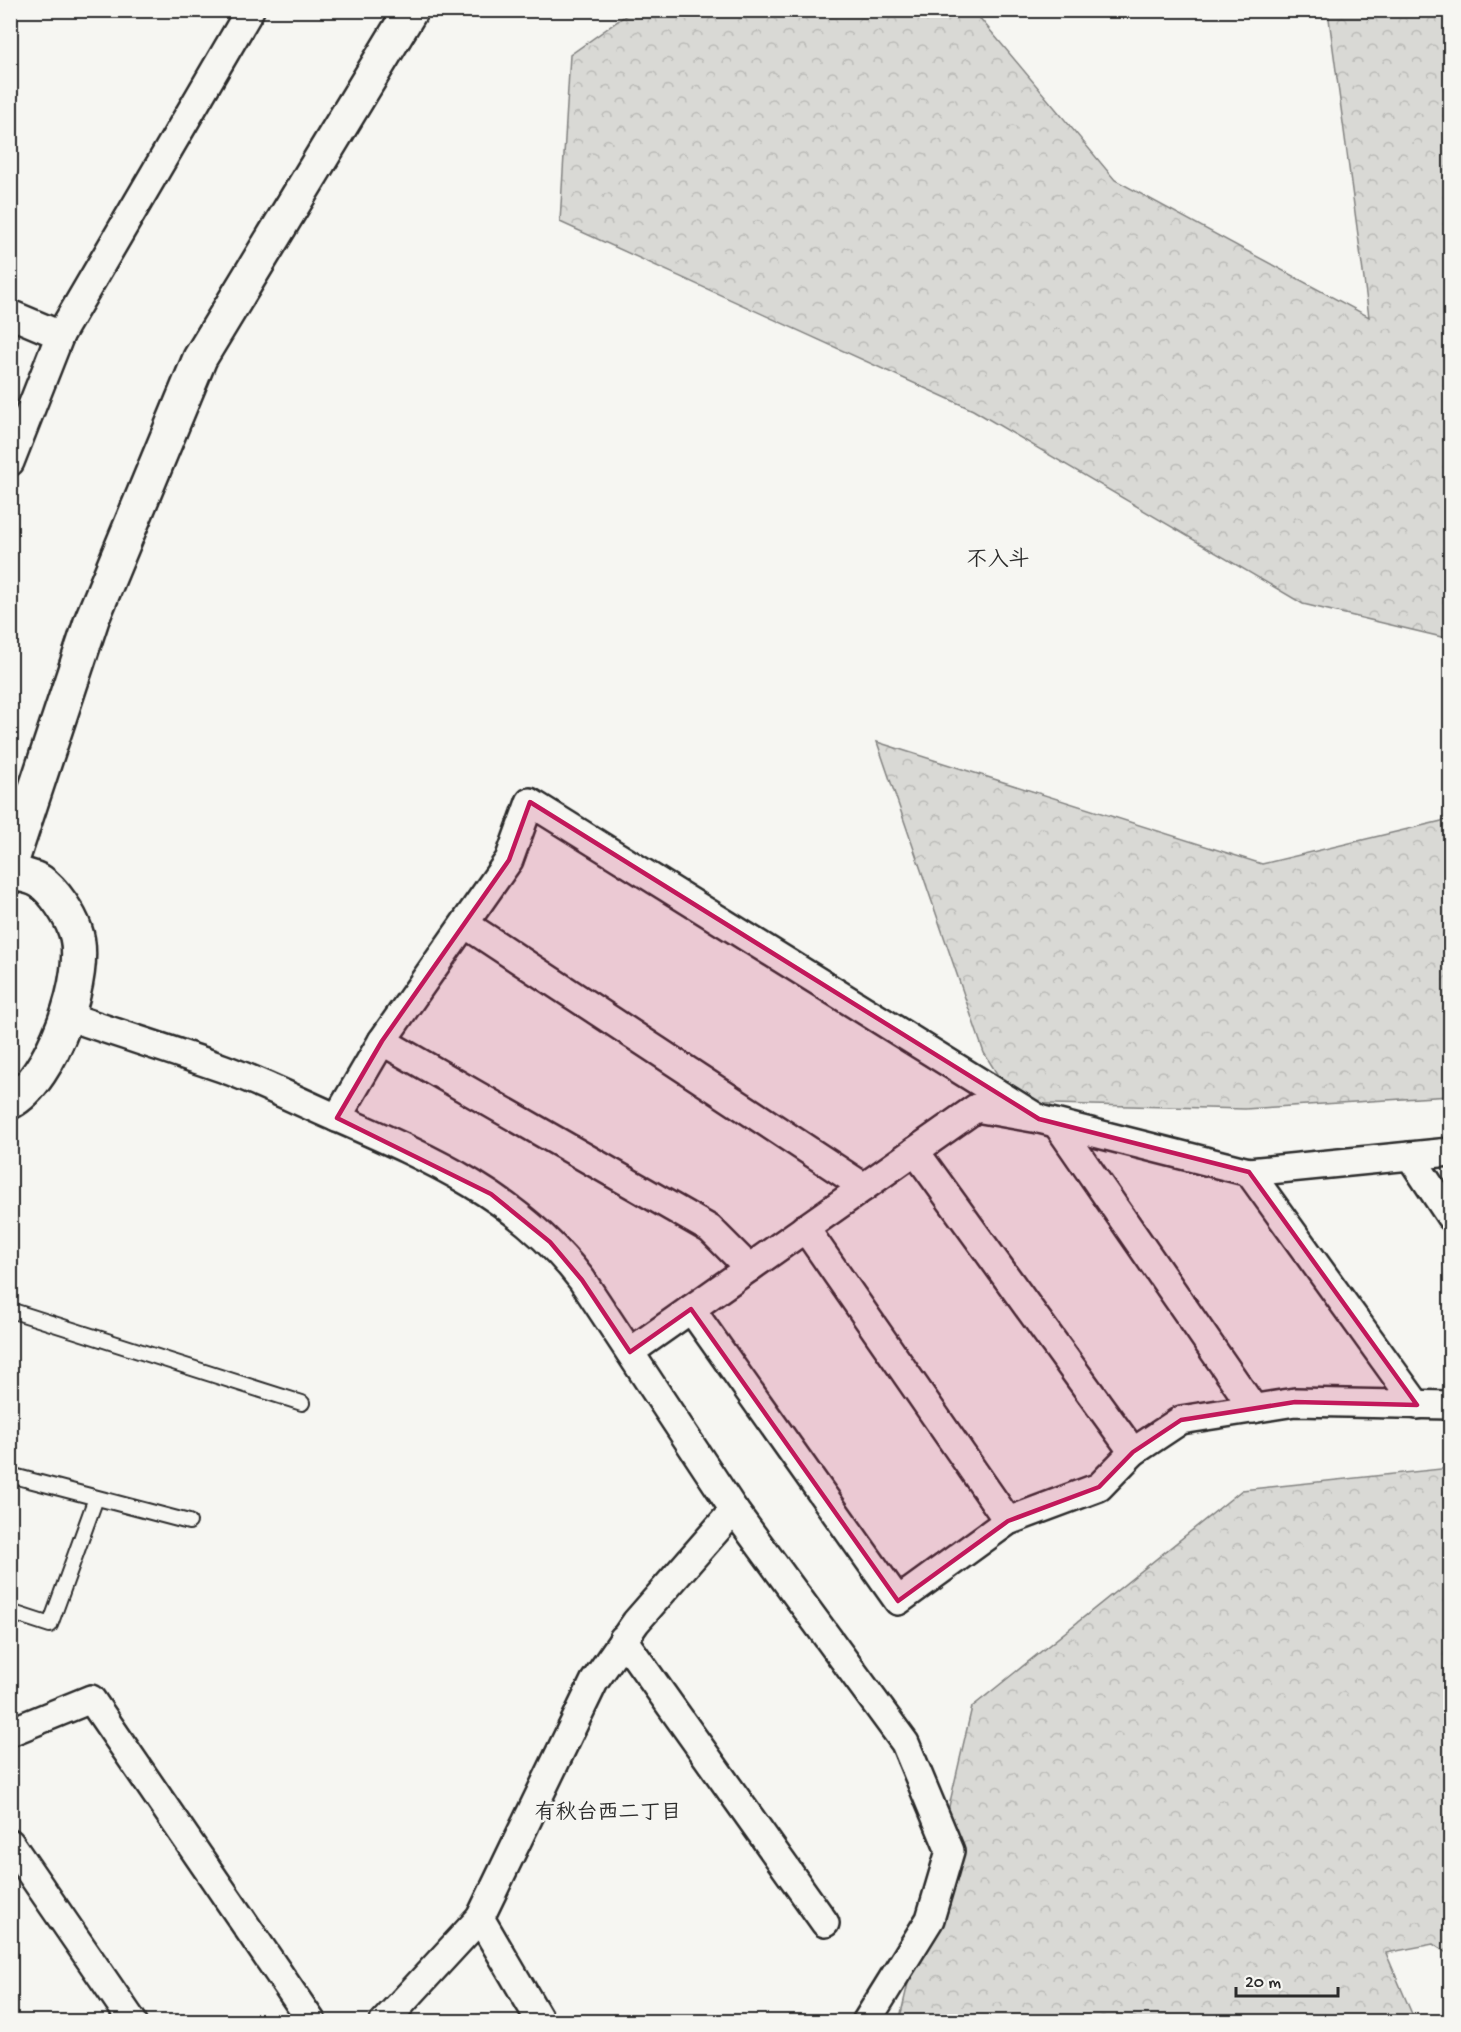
<svg xmlns="http://www.w3.org/2000/svg" width="1461" height="2032" font-family="'Gochi Hand','Klee One',sans-serif">
	<style>
		.forest { fill: url(#forest-crowns); stroke: #828280; stroke-width: 1.5 }
		.lines { fill: none; stroke-linecap: round; stroke-linejoin: round }
		.service-casing { stroke: #2b2b2b; stroke-width: 18 }
		.minor-casing { stroke: #2b2b2b; stroke-width: 32 }
		.tertiary-casing { stroke: #2b2b2b; stroke-width: 38 }
		.service { stroke: #f6f6f2; stroke-width: 14 }
		.minor { stroke: #f6f6f2; stroke-width: 27 }
		.tertiary { stroke: #f6f6f2; stroke-width: 33 }
		.marked { fill: #c2185b; fill-opacity: 0.2; stroke: #c2185b; stroke-width: 4.5; stroke-linejoin: round }
		.labels { text-anchor: middle; stroke-width: 5; stroke-linejoin: round; paint-order: stroke }
		.quarter-label { font-size: 21px; font-weight: bold; fill: #2b2b2b; stroke: #f6f6f2 }
	</style>
	<defs>
		<pattern id="forest-crowns" width="20" height="18" patternUnits="userSpaceOnUse" patternTransform="scale(1.5)"><rect width="20" height="18" fill="#d9d9d5"/><path d="M2 6a3 3 0 1 1 6 0M12 15a3 3 0 1 1 6 0" fill="none" stroke="#babab7"/></pattern>
	</defs>
	<rect width="100%" height="100%" fill="#f6f6f2"/>
	<filter id="ink" filterUnits="userSpaceOnUse"><feTurbulence type="fractalNoise" baseFrequency=".0167" numOctaves="2"/><feDisplacementMap in="SourceGraphic" scale="12" xChannelSelector="R" yChannelSelector="G"/><feConvolveMatrix kernelMatrix="1 2 1 2 8 2 1 2 1" color-interpolation-filters="sRGB"/></filter>
	<g filter="url(#ink)">
		<g class="forest">
			<path d="M632 11H974L1115 180 1369 317 1328 11H1450V639L1303 604 973 410 560 222 570 55Z"/>
			<path d="M877 742 1262 864 1450 819V1096L1245 1109 1015 1103 984 1053Z"/>
			<path d="M1450 1468V1955L1433 1944 1386 1953 1415 2021 899 2022 972 1707 1242 1490Z"/>
		</g>
		<g class="lines">
			<defs>
				<g id="service">
					<path d="M10 1310 302 1403"/>
					<path d="M10 1475 189 1522"/>
					<path d="M10 1612 50 1625 96 1498"/>
				</g>
				<g id="minor">
					<path d="M10 314 60 335"/>
					<path d="M10 462 60 335 250 10"/>
					<path d="M465 924 864 1187"/>
					<path d="M67 1016C119 1034 171 1050 222 1068 261 1082 298 1101 335 1117 429 1158 518 1196 582 1280L734 1510 905 1743 950 1851 930 1919 866 2022"/>
					<path d="M382 1041 710 1229 749 1268"/>
					<path d="M337 1118 382 1041 509 860 530 802 1039 1119"/>
					<path d="M1057 1124 1254 1409"/>
					<path d="M915 1151 1133 1452"/>
					<path d="M1410 1156 1450 1216"/>
					<path d="M1249 1172 1417 1405"/>
					<path d="M805 1228 1008 1521"/>
					<path d="M691 1309 898 1601 1008 1521 1099 1487 1133 1452 1181 1420 1295 1402 1450 1405"/>
					<path d="M630 1352 976 1108 1039 1119 1249 1172 1450 1152"/>
					<path d="M623 1639 825 1923"/>
					<path d="M10 1732 91 1699 312 2022"/>
					<path d="M10 1843 133 2022"/>
					<path d="M480 1918 541 2022"/>
					<path d="M384 2022 480 1918 594 1682 636 1622 734 1510"/>
				</g>
				<g id="tertiary">
					<path d="M10 866 92 619 200 358 411 10"/>
					<path d="M10 872C20 875 33 876 41 882 54 891 70 915 75 930 91 973 51 1081 10 1102"/>
				</g>
			</defs>
			<use href="#service" class="service-casing"/>
			<use href="#minor" class="minor-casing"/>
			<use href="#tertiary" class="tertiary-casing"/>
			<use href="#service" class="service"/>
			<use href="#minor" class="minor"/>
			<use href="#tertiary" class="tertiary"/>
		</g>
	</g>
	<path class="marked" d="M530 802 1039 1119 1249 1172 1417 1405 1295 1402 1181 1420 1133 1452 1099 1487 1008 1521 898 1601 691 1309 630 1352 582 1280 550 1242 491 1194 337 1118 382 1041 509 860Z"/>
	<g class="labels">
		<g class="quarter-label">
			<text x="998" y="565">不入斗</text>
			<text x="608" y="1818">有秋台西二丁目</text>
		</g>
	</g>
	<rect width="1461" height="2032" fill="none" stroke="#f6f6f2" stroke-width="36"/>
	<rect x="18" y="18" width="1425" height="1996" fill="none" stroke="#2b2b2b" stroke-width="2" filter="url(#ink)"/>
	<path d="M1236 1987v9h102v-9" fill="none" stroke="#2b2b2b" stroke-width="3"/>
	<text x="1245" y="1987" font-size="18" fill="#2b2b2b" stroke="#f6f6f2" stroke-width="4.5" paint-order="stroke">20 m</text>
</svg>
